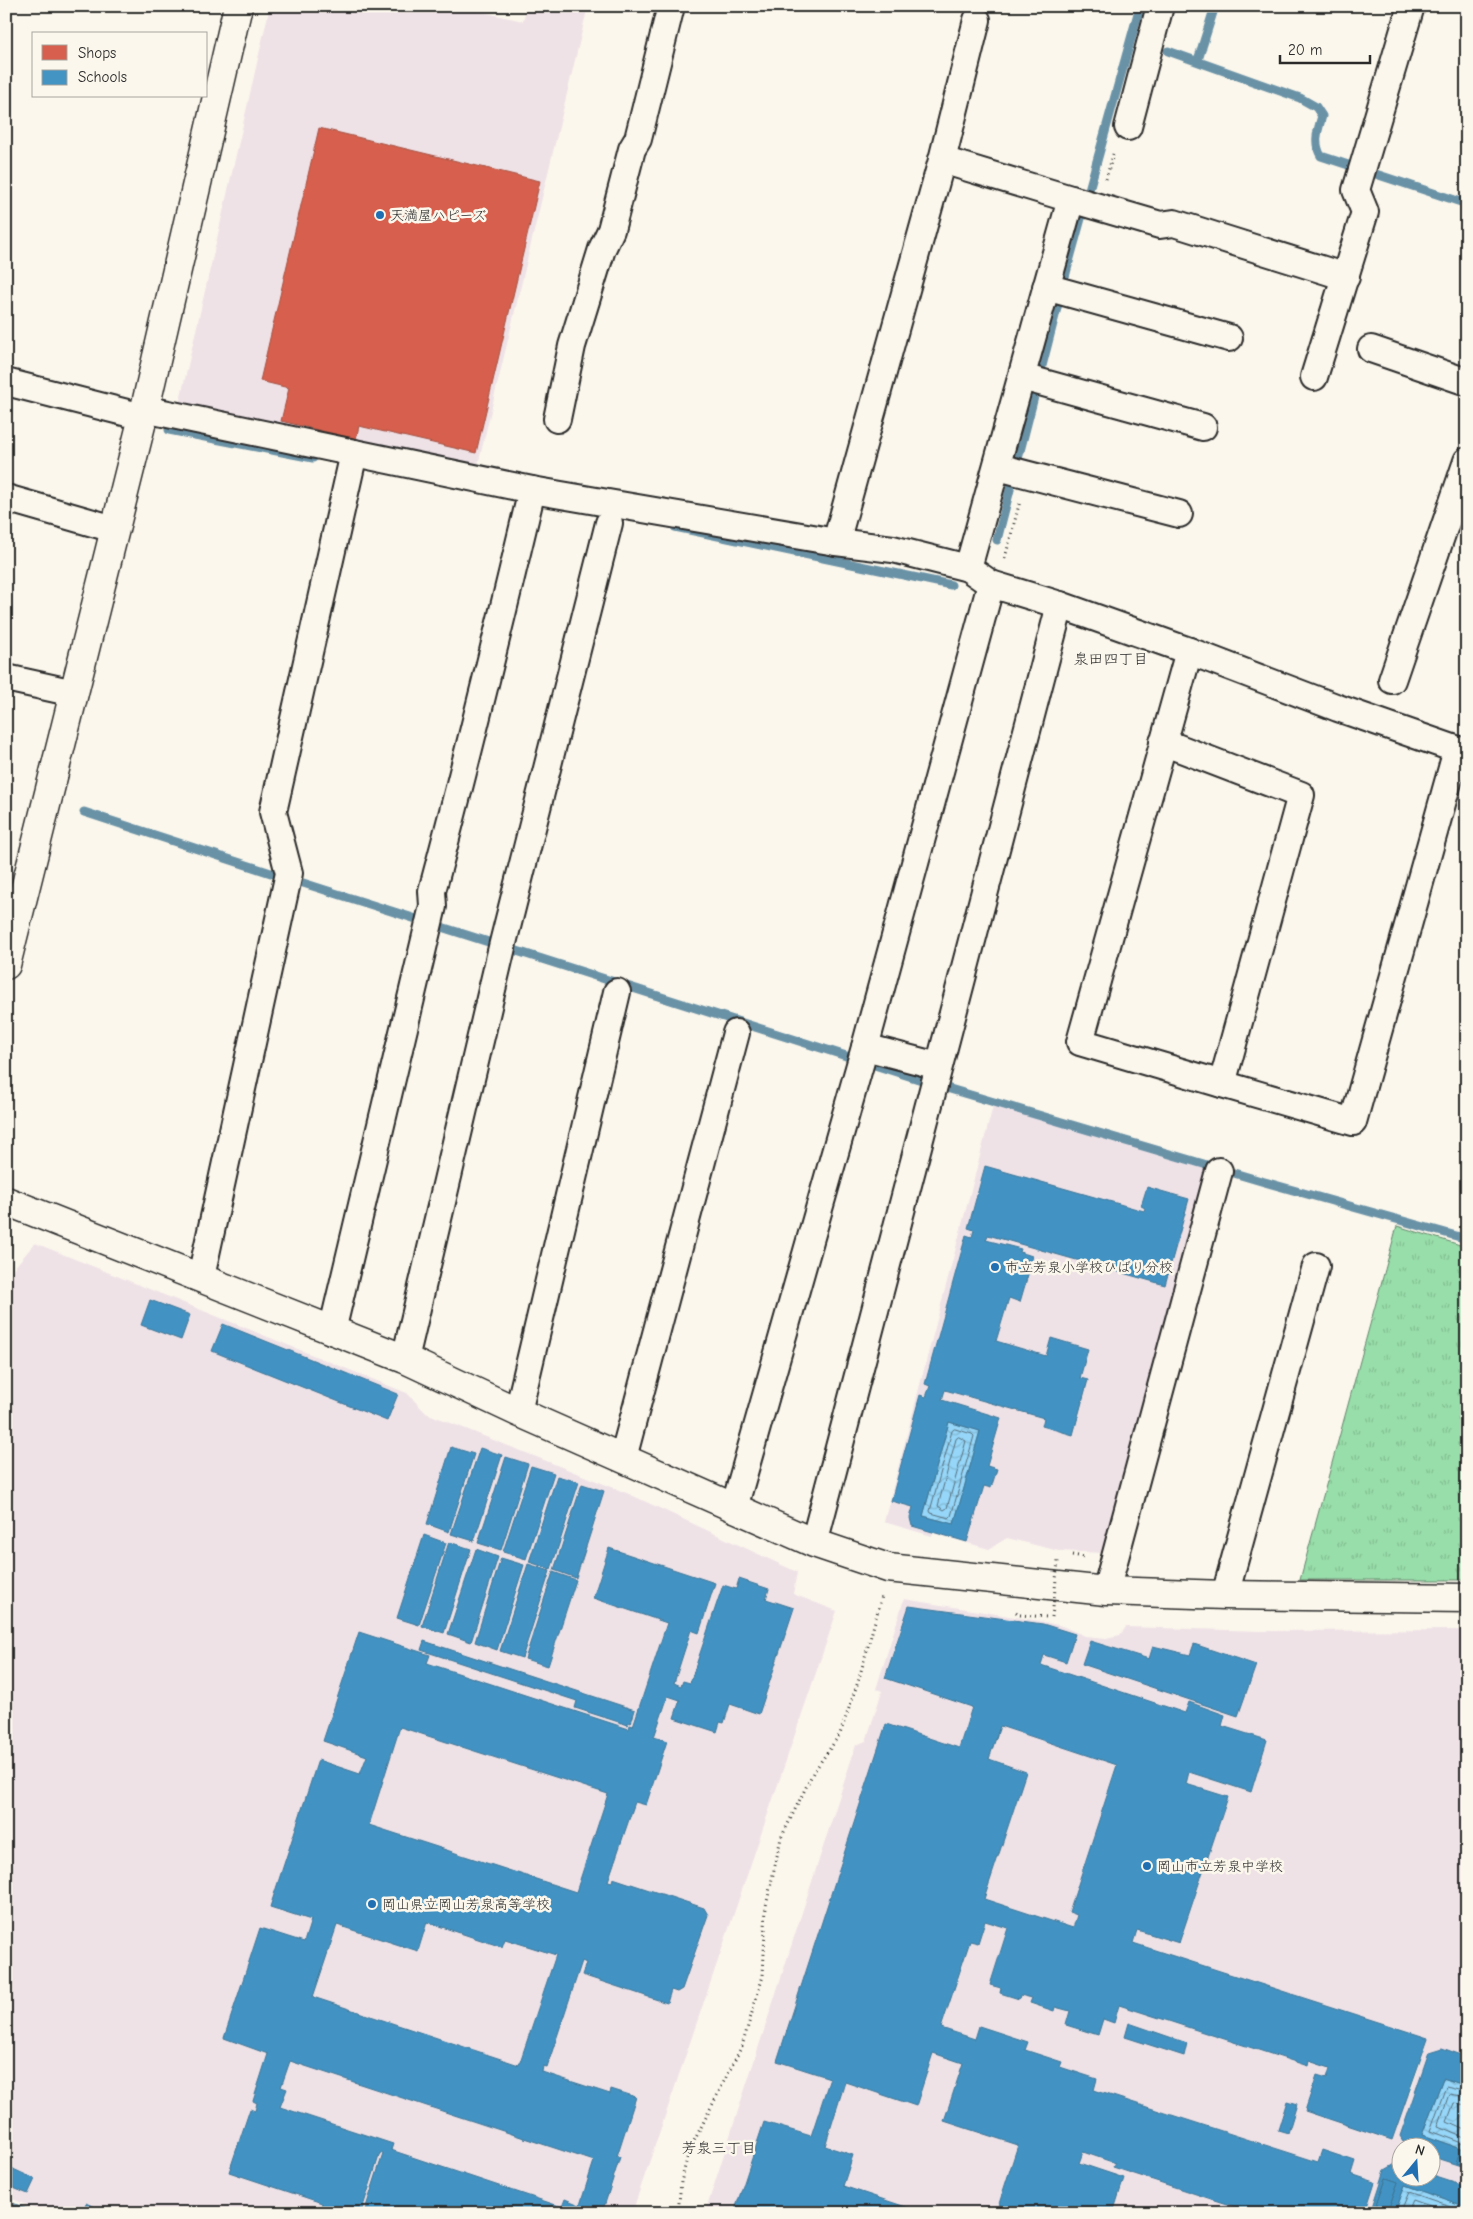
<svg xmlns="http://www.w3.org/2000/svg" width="1473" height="2219" font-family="'Comic Neue','Klee One',sans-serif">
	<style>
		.built { fill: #efe2e7; fill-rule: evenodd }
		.grass { fill: url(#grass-tufts); stroke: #62846a }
		.water { fill: url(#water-waves); stroke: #6b92a6 }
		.shops { fill: #d6604d; stroke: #a35043 }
		.schools { fill: #4393c3; stroke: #3c7495; fill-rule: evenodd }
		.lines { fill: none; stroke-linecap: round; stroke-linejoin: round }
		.shore { stroke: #566f7d; stroke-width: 1 }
		.stream { stroke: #6b92a6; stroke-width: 9 }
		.street-casing { stroke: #2b2b2b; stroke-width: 30 }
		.secondary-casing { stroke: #2b2b2b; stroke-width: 31 }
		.path { stroke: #2b2b2b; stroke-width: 3; stroke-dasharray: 1 4; stroke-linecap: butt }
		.street { stroke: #fbf7ec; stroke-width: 26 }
		.secondary { stroke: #fbf7ec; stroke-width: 28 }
		.path-bridge { stroke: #2b2b2b; stroke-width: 3; stroke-dasharray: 1 4; stroke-linecap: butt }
		.poi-dot { fill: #1f6fb2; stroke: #fbf7ec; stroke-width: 2 }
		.labels { text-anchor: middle; stroke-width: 5; stroke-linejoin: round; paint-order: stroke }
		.poi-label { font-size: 14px; fill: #2b2b2b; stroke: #fbf7ec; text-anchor: start }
		.neighbourhood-label { font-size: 15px; fill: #2b2b2b; stroke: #fbf7ec }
	</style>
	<defs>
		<pattern id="grass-tufts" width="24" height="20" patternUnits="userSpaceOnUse" patternTransform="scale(1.25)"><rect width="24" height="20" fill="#98deaa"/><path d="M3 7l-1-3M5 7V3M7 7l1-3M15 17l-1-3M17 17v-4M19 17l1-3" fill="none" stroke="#83bf92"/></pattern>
		<pattern id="water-waves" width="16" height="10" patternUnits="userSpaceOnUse" patternTransform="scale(1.25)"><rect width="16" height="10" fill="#96d6f8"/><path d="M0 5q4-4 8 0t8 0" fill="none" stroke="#81b8d5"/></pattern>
	</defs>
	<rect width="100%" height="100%" fill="#fbf7ec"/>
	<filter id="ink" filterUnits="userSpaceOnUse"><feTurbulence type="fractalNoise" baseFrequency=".02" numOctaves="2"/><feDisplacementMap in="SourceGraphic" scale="10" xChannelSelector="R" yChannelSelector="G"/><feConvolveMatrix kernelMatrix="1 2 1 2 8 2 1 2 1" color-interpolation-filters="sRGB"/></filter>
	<g filter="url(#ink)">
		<g class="built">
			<path d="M270 6H331L369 15 371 6H455L523 21 527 6H588L477 469 178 409Z"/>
			<path d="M993 1106 1212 1171 1103 1553 1059 1551 1007 1538 989 1549 933 1533 932 1536 884 1522ZM985 1167 1144 1211 1145 1208 1141 1206 1147 1187 1189 1199 1165 1285 988 1235 986 1240 1021 1249 1020 1252 1032 1256 1031 1260 1044 1264 1042 1271 1030 1268 1020 1302 1009 1298 996 1341 1046 1356 1051 1338 1088 1349 1080 1378 1088 1380 1072 1435 1042 1426 1044 1418 945 1390 942 1400 1001 1418 987 1466 997 1469 991 1488 984 1486 913 1526 910 1518 913 1507 921 1395 926 1397 930 1386 925 1383 966 1235 972 1237 974 1230 968 1227Z"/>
			<path d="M35 1243 407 1393 426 1413 629 1494 797 1572 793 1594 837 1611 632 2213H43L6 2196V1297L13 1269Z"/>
			<path d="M904 1599 1040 1621 1062 1626 1085 1636 1106 1638 1120 1635 1126 1627 1262 1631 1467 1630V2213H1365L1375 2182 1351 2174 1354 2161 1322 2150 1318 2162 1094 2090 1060 2067 1062 2062 1025 2050 1027 2042 979 2026 975 2039 941 2028 970 1941 978 1943 985 1921 1008 1928 990 1984 1001 1988 1000 1993 1019 1999 1020 1995 1032 1998 1030 2004 1054 2011 1055 2007 1070 2011 1066 2025 1097 2035 1103 2019 1114 2022 1119 2005 1307 2066 1309 2061 1330 2068 1327 2078 1317 2075 1305 2111 1392 2140 1407 2093 1410 2094 1428 2039 1133 1943 1137 1930 1179 1943 1227 1797 1186 1784 1189 1772 1250 1792 1267 1740 1222 1726 1225 1715 1189 1702 1185 1713 1041 1665 1044 1655 1066 1662 1074 1635 1043 1624 909 1606 885 1678 972 1707 959 1748 886 1724 778 2061 830 2078 811 2136 764 2122 734 2213H705L856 1745 866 1741 882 1691 876 1689ZM1400 2146H1430V2176H1400Z"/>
			<path d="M1000 1726 1117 1765 1069 1912 1077 1915 1073 1928 984 1899 1026 1772 989 1759Z"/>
			<path d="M933 2053 963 2063 1018 2145 996 2213H924L843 2186 825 2146 845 2082 916 2105Z"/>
			<path d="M1083 2152 1115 2163 1114 2167 1253 2213H1113L1124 2178 1079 2163Z"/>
		</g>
		<path class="grass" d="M1397 1226 1467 1247V1580H1300Z"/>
		<g class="water">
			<path d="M949 1422 980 1431 954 1524 923 1516Z"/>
			<path d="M1443 2078 1467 2086V2151L1422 2135Z"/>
			<path d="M1405 2185 1467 2207V2213H1395Z"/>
		</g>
		<path class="shops" d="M319 128 540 181 476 453 359 426 356 439 281 421 289 388 260 381Z"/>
		<g class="schools">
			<path d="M985 1166 1144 1211 1145 1208 1141 1206 1147 1187 1189 1199 1165 1285 988 1235 986 1240 1021 1249 1020 1252 1032 1256 1031 1260 1044 1264 1042 1272 1030 1268 1020 1302 1009 1298 996 1341 1046 1356 1051 1338 1088 1349 1080 1378 1088 1380 1073 1435 1042 1426 1044 1418 945 1390 942 1400 1001 1418 987 1466 997 1469 991 1488 984 1486 967 1542 912 1526 910 1518 913 1507 891 1501 920 1395 926 1397 930 1386 925 1384 966 1235 972 1237 974 1230 968 1228ZM949 1422 980 1431 954 1524 923 1516Z"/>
			<path d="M150 1300 190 1315 181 1340 141 1325Z"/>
			<path d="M223 1324 398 1394 387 1421 212 1351Z"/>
			<path d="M451 1447 474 1454 449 1532 427 1524Z"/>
			<path d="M480 1448 502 1455 474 1541 451 1534Z"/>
			<path d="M506 1457 528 1464 501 1550 478 1543Z"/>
			<path d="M531 1466 554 1473 526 1559 503 1552Z"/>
			<path d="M557 1476 579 1482 551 1569 529 1562Z"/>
			<path d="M582 1484 604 1491 576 1578 554 1570Z"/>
			<path d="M424 1535 446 1543 419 1625 397 1618Z"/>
			<path d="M449 1542 471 1549 444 1633 422 1626Z"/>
			<path d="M609 1548 715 1583 699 1633 691 1630 674 1683 681 1686 683 1681 690 1683 723 1585 736 1589 739 1579 769 1589 766 1599 794 1608 759 1714 730 1704 724 1723 720 1722 717 1732 674 1718 680 1700 668 1696 654 1737 667 1741 646 1805 635 1802 608 1881 612 1882 613 1878 704 1908 708 1915 682 1989 677 1992 671 1990 667 2003 582 1975 586 1963 582 1961 547 2067 543 2066 542 2072 610 2094 611 2089 636 2097 617 2156 620 2157 602 2213H364L383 2154 380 2153 361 2213 345 2210 344 2213H337L321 2207 322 2203 229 2172 250 2109 255 2111 257 2103 253 2101 268 2054 224 2038 260 1928 304 1942 311 1920 270 1907 318 1760 360 1774 367 1756 323 1741 359 1632 430 1655 427 1663 629 1729 630 1725 633 1726 667 1623 593 1598ZM400 1727 608 1794 576 1892 369 1825ZM427 1922 502 1947 505 1939 556 1955 519 2065 313 1997 337 1925 418 1951ZM290 2061 594 2161 580 2205 565 2199 562 2207 391 2150 393 2144 280 2107 287 2089 281 2087Z"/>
			<path d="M476 1549 498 1557 471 1642 448 1634Z"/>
			<path d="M501 1558 524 1565 497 1650 475 1642Z"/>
			<path d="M528 1564 550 1571 522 1658 500 1651Z"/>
			<path d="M553 1572 576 1580 548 1666 525 1659Z"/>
			<path d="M909 1606 1043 1624 1075 1634 1066 1662 1044 1655 1041 1665 1185 1713 1189 1702 1225 1715 1222 1726 1267 1740 1251 1792 1189 1772 1186 1784 1228 1797 1179 1943 1137 1930 1133 1943 1428 2038 1392 2140 1305 2111 1317 2075 1327 2078 1330 2068 1309 2061 1308 2066 1119 2005 1114 2023 1103 2019 1098 2035 1066 2025 1070 2011 1055 2007 1054 2011 1030 2003 1032 1998 1020 1995 1019 1999 1000 1993 1001 1988 990 1985 1008 1928 985 1921 978 1943 970 1941 941 2028 975 2039 979 2026 1028 2042 1025 2050 1062 2062 1060 2067 1097 2079 1094 2090 1318 2162 1322 2150 1355 2161 1351 2174 1375 2182 1365 2213H1254L1113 2167 1115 2163 1083 2152 1079 2163 1124 2178 1113 2213H996L1018 2145 944 2121 963 2063 933 2053 916 2106 845 2082 825 2146 853 2155 843 2186 924 2213H734L764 2122 811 2136 830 2078 777 2061 886 1724 959 1748 972 1707 885 1678ZM1000 1726 1117 1765 1069 1912 1077 1915 1073 1928 984 1899 1026 1772 989 1759Z"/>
			<path d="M424 1641 635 1710 631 1723 628 1722V1725L575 1708 577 1701 421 1650Z"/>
			<path d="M1090 1641 1149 1659 1153 1646 1190 1655 1194 1644 1256 1665 1238 1716 1082 1664Z"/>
			<path d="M1129 2023 1187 2043 1184 2056 1125 2037Z"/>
			<path d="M1442 2048 1467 2057V2086L1443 2078 1422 2135 1467 2151V2157L1459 2154 1456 2163 1467 2168 1430 2156V2146H1406L1400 2136 1429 2052Z"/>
			<path d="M1287 2101 1297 2104 1288 2133 1278 2130Z"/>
			<path d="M1459 2154 1467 2157V2167L1456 2163Z"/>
			<path d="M1397 2163 1400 2165V2176L1430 2175 1467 2187V2207L1405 2185 1395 2213H1387L1398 2182 1386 2178 1374 2213H1371L1385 2170Z"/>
			<path d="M11 2168 35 2179 28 2194 6 2185Z"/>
			<path d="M1386 2178 1398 2182 1387 2213H1374Z"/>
			<path d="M86 2203 106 2213H82Z"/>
		</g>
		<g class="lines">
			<g class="shore">
				<path d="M955 1429 972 1434 974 1436 951 1516 949 1518 931 1513 930 1511 952 1431Z"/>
				<path d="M959 1437 966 1441 947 1508 944 1510 938 1506 956 1439Z"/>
				<path d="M1467 2091 1446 2086 1430 2131 1467 2145"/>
				<path d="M1467 2097 1449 2094 1438 2127 1467 2139"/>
				<path d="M1467 2105 1454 2103 1447 2122 1467 2131"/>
				<path d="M1400 2213 1409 2192 1467 2212"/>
				<path d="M1407 2213 1413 2200 1449 2213"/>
			</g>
			<g class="stream">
				<path d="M1168 51 1300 98 1316 107 1322 116C1318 130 1313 142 1321 156L1467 204"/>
				<path d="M1198 60 1215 6"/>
				<path d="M169 430 313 458"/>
				<path d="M675 527 951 585"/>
				<path d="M997 540 1067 269 1140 6"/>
				<path d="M84 812 274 874"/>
				<path d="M300 882 950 1089 1261 1181 1467 1239"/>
				<path d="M6 2204 26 2213"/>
			</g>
			<defs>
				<g id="street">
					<path d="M1128 127 1160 6"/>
					<path d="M942 160 977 20"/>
					<path d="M1071 199 1160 225 1174 223 1346 277"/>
					<path d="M1046 287 1229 338"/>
					<path d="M1371 349 1467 382"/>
					<path d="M1022 377 1203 427"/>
					<path d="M1314 377 1365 212 1356 190 1411 6"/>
					<path d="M6 382 143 417"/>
					<path d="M144 409 532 490 836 542 893 549 968 568 991 584 1060 605 1189 651 1338 708 1467 753"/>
					<path d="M557 419 572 346 602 249 611 230 632 149 638 139 671 6"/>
					<path d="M998 467 1179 514"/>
					<path d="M6 498 114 529"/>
					<path d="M836 542 942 160 1071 199 968 568"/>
					<path d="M6 678 74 693"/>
					<path d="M1392 680 1467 461"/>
					<path d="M1163 742 1301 795 1222 1084 1080 1042 1189 651"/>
					<path d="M865 1047 938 1066"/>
					<path d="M1222 1084 1353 1122 1457 750"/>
					<path d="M201 1277 289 873 273 812 354 453"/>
					<path d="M332 1331 433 906 432 891C468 758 500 624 532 490"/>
					<path d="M405 1359 503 943 609 523"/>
					<path d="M518 1412 617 992"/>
					<path d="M623 1458 736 1033"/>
					<path d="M734 1508 865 1047 991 584"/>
					<path d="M814 1543 1060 605"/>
					<path d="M1106 1591 1219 1171"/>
					<path d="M1225 1595 1316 1266"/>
				</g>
				<g id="secondary">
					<path d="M6 965 143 417 238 6"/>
					<path d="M6 1201 405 1359 518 1412 814 1543 888 1568 1106 1591 1225 1595 1467 1598"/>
				</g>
			</defs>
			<use href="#street" class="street-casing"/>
			<use href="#secondary" class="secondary-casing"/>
			<g class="path">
				<path d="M1106 179 1114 151"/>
				<path d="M1005 558 1020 501"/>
				<path d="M1072 1555 1085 1557"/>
				<path d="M1016 1612 1020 1615 1047 1617"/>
				<path d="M678 2213 681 2182 689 2151 742 2046 763 1976 766 1906 781 1838 813 1773 840 1734 858 1682 882 1596"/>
			</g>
			<use href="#street" class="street"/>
			<use href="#secondary" class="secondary"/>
			<path class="path-bridge" d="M1052 1617 1058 1561"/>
		</g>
	</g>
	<g class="poi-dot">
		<circle cx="380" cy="215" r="5"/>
		<circle cx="995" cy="1267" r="5"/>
		<circle cx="1147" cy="1866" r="5"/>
		<circle cx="372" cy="1904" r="5"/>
	</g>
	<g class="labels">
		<g class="poi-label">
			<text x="390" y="220">天満屋ハピーズ</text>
			<text x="1005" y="1272">市立芳泉小学校ひばり分校</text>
			<text x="1157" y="1871">岡山市立芳泉中学校</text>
			<text x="382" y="1909">岡山県立岡山芳泉高等学校</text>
		</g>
		<g class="neighbourhood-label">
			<text x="1111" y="664">泉田四丁目</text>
			<text x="719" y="2153">芳泉三丁目</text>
		</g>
	</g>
	<rect width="1473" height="2219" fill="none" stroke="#fbf7ec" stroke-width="25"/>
	<rect x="12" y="12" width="1448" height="2194" fill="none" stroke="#2b2b2b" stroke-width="2" filter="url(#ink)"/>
	<rect x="32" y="32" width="175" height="65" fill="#fbf7ec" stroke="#a8a59f"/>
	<rect x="42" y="45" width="25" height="15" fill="#d6604d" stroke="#a8a59f"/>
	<text x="78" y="58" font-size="15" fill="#2b2b2b">Shops</text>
	<rect x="42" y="70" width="25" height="15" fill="#4393c3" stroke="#a8a59f"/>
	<text x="78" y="82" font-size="15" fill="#2b2b2b">Schools</text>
	<g transform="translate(1416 2162) rotate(18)"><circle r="24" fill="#fbf7ec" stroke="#a8a59f"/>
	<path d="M0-4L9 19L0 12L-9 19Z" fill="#1f6fb2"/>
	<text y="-8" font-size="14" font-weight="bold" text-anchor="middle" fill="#2b2b2b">N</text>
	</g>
	<path d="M1280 55v8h90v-8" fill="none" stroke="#2b2b2b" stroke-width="2.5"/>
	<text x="1288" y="55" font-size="15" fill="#2b2b2b" stroke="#fbf7ec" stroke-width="4" paint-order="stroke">20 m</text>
</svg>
